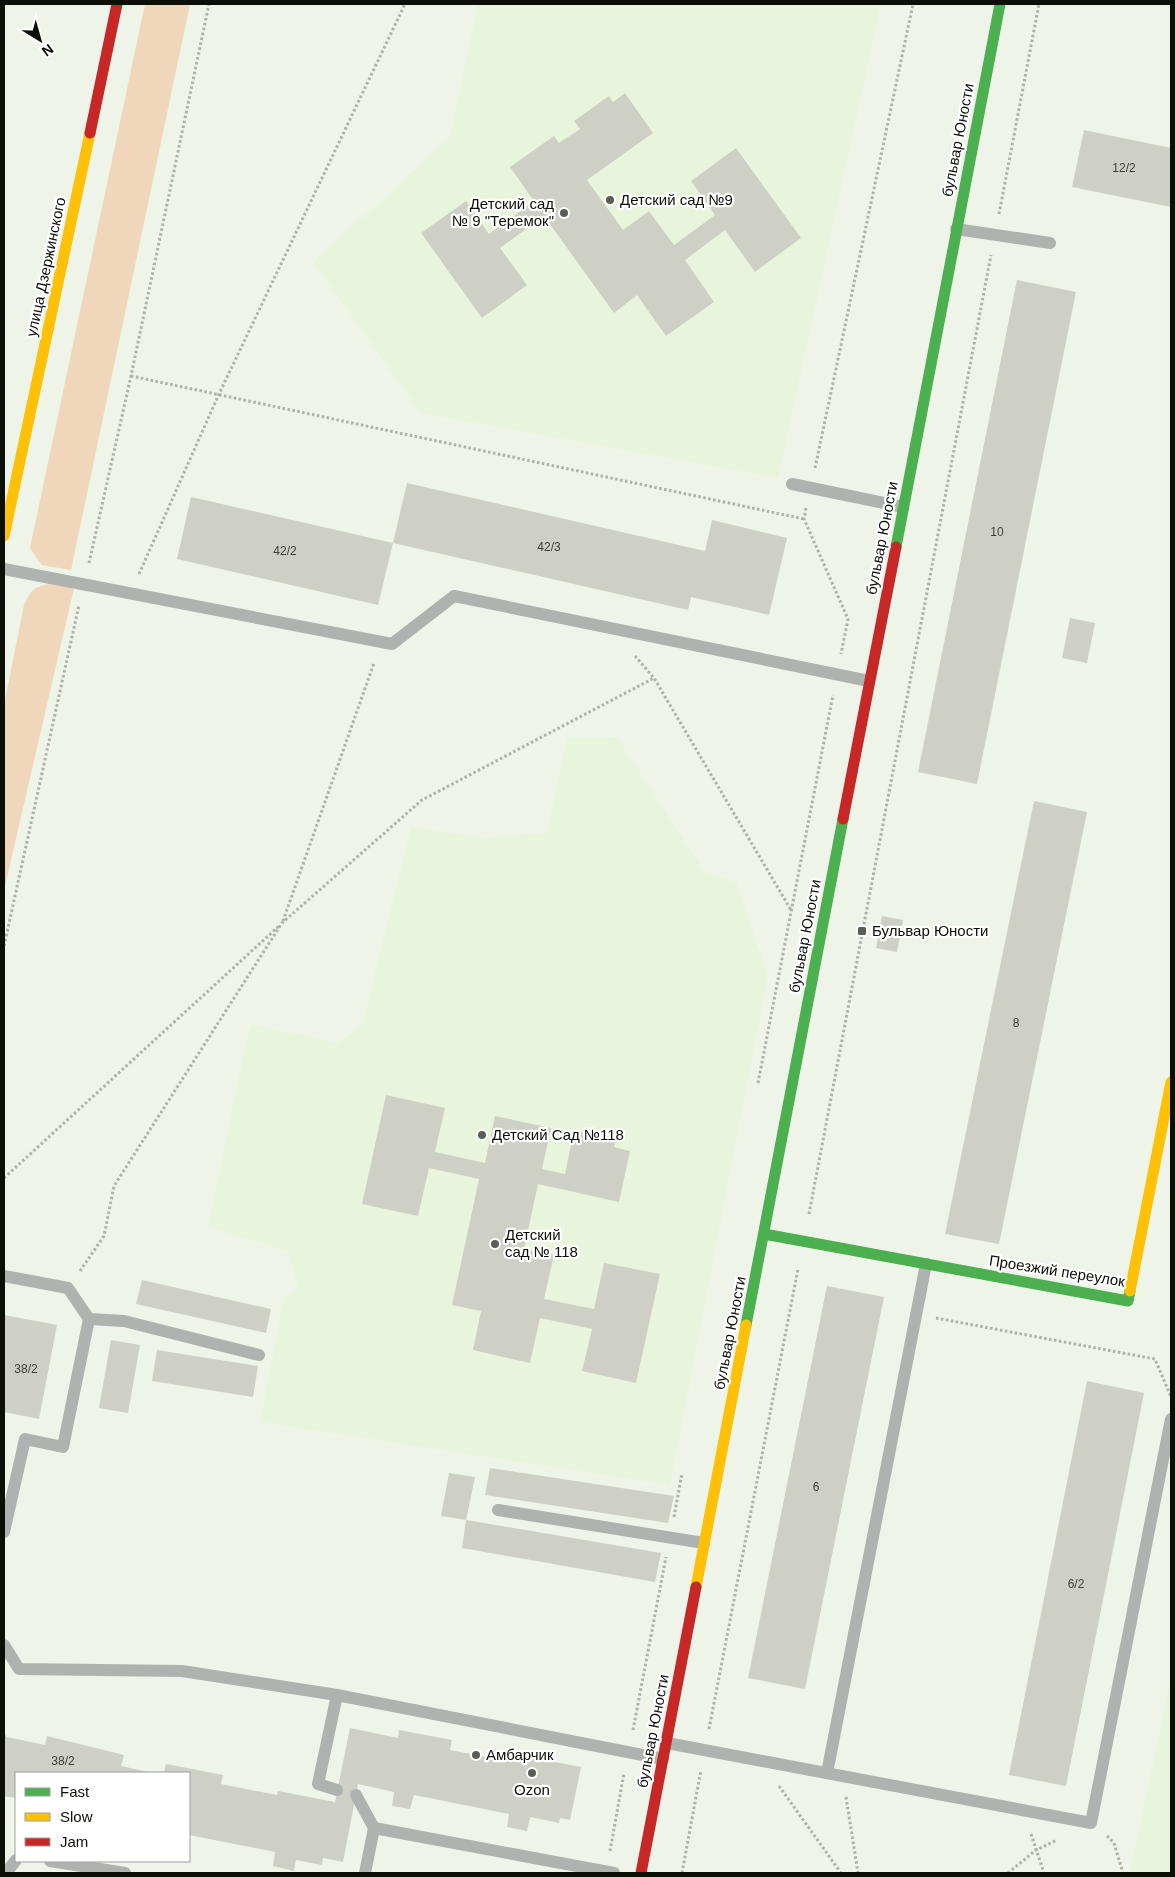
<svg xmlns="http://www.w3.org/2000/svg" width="1175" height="1877" font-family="Arial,sans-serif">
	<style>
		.built { fill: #e9f4dd }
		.green { fill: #f0d6ba }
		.building { fill: #cfd0c5 }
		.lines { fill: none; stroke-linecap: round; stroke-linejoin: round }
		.path { stroke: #adb0ab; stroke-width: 3; stroke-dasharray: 2.5 2.5; stroke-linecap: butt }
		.lane { stroke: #afb3af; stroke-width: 12 }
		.fast { stroke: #4caf50; stroke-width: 11 }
		.slow { stroke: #ffc107; stroke-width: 11 }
		.jam { stroke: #c62828; stroke-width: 11 }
		.poi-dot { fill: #5a5f55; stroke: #fff; stroke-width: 2 }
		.labels { text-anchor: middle; stroke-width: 4.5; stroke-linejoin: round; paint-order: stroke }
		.number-label { font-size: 12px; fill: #3c3f36 }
		.street-label { font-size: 15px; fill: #0b0f07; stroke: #fff }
		.poi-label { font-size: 15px; fill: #0b0f07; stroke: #fff; text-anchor: start }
	</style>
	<rect width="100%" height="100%" fill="#eef4e7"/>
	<g class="built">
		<path d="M478 4H881L778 478 421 413 313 262 450 138Z"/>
		<path d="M617 737 705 872 736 882 768 975 670 1485 260 1422 284 1297 299 1289 288 1251 208 1227 250 1024 337 1043 362 1026 411 827 484 838 547 833 567 738Z"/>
		<path d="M1171 1677V1873H1130Z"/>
	</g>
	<g class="green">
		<path d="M145 4H190L71 570 42 565 30 548Z"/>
		<path d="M50 584 74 588 4 890V705L24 605C31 589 34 587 50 584Z"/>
	</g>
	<g class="building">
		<path d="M625 93 653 133 587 180 623 230 649 211 674 245 715 215 691 181 736 148 801 238 755 272 725 230 685 260 714 302 666 336 637 295 614 313 544 216 500 248 527 285 482 318 421 233 466 201 489 234 534 201 510 167 554 136 559 143 580 129 574 121 609 96 613 102Z"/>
		<path d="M1084 130 1171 148V207L1072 187Z"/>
		<path d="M1017 280 1076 292 977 784 918 772Z"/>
		<path d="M407 483 705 551 712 520 787 538 769 615 691 597 688 610 393 543 378 605 177 559 191 497 393 543Z"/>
		<path d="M1070 618 1095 623 1087 663 1062 658Z"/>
		<path d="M1034 801 1087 812 999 1244 945 1234Z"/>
		<path d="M882 916 903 920 897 952 876 948Z"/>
		<path d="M386 1095 445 1108 435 1152 485 1163 495 1116 551 1128 542 1169 565 1174 574 1130 616 1140 614 1147 630 1151 619 1202 538 1184 524 1249 554 1255 544 1299 594 1309 604 1263 660 1274 636 1383 582 1371 592 1329 540 1318 530 1363 473 1350 481 1311 452 1305 479 1179 429 1168 418 1216 362 1204Z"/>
		<path d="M142 1280 271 1309 266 1333 136 1304Z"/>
		<path d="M827 1286 884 1297 805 1689 748 1678Z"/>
		<path d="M4 1315 57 1325 39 1419 4 1412Z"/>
		<path d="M111 1340 140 1345 128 1413 99 1408Z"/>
		<path d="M157 1350 258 1366 253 1397 152 1381Z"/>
		<path d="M1087 1381 1144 1393 1066 1786 1009 1775Z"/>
		<path d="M490 1468 674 1496 668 1523 485 1495Z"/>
		<path d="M449 1473 475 1477 466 1520 441 1516Z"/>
		<path d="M466 1520 661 1553 655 1582 462 1548Z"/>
		<path d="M350 1728 398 1738 399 1730 452 1740 450 1750 512 1762 513 1754 581 1767 570 1820 560 1818 559 1823 530 1817 527 1831 507 1827 509 1814 414 1795 410 1809 392 1806 394 1792 358 1784 343 1862 323 1858 322 1865 296 1860 294 1871 273 1866 275 1852 189 1835V1773H164L166 1764 223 1775 221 1784 277 1795 278 1791 335 1802Z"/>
		<path d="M4 1733 7 1737 45 1745 47 1736 124 1755 121 1766 153 1773H16V1798L4 1796Z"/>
	</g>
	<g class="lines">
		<g class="path">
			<path d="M999 214 1039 4"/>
			<path d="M131 376 804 519"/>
			<path d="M815 468 913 4"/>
			<path d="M806 508 804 519 848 619 841 654"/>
			<path d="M89 563 131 376 209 4"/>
			<path d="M139 574 219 394 405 4"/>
			<path d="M635 656 654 678 791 910"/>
			<path d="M283 921 374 663"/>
			<path d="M4 946 79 605"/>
			<path d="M758 1083 833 695"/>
			<path d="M4 1178 279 926"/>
			<path d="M809 1214 991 255"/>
			<path d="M80 1271 104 1236 114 1186 282 923 422 800 654 678"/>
			<path d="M936 1318 1155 1359 1171 1397"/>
			<path d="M674 1517 682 1473"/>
			<path d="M709 1729 798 1269"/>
			<path d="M633 1730 666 1557"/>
			<path d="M779 1786 841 1873"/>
			<path d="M846 1797 858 1873"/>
			<path d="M1031 1834 1044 1873"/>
			<path d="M1107 1836 1114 1843 1123 1873"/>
			<path d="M610 1851 624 1773"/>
			<path d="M682 1873 701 1770"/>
			<path d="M1008 1873 1036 1850 1057 1840"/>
		</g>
		<g class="lane">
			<path d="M956 229 1050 243"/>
			<path d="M792 484 903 507"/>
			<path d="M4 569 392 644 454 596 869 681"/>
			<path d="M4 1276 68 1288 89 1319 124 1321 259 1355"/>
			<path d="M498 1510 704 1543"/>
			<path d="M4 1532 25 1439 63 1447 89 1319"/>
			<path d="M4 1645 19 1669 182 1671 337 1695 663 1759"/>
			<path d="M337 1695 318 1784 337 1790"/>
			<path d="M667 1743 1091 1823 1171 1419"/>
			<path d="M827 1773 926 1264"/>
			<path d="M356 1795 374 1828"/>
			<path d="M50 1861 125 1873"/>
			<path d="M6 1873 16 1860"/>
			<path d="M365 1873 374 1828 614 1873"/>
		</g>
		<g class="fast">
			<path d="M896 547 1000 4"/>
			<path d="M764 1234 1128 1301 1130 1291"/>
			<path d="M746 1325 843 819"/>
		</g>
		<g class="slow">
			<path d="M4 536 90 133"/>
			<path d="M1130 1291 1171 1082"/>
			<path d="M696 1587 746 1325"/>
		</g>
		<g class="jam">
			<path d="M90 133 117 4"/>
			<path d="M843 819 896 547"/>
			<path d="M641 1873 696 1587"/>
		</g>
	</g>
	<g class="poi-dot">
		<circle cx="610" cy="200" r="5"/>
		<circle cx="564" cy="213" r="5"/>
		<rect x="857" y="926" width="10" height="10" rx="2.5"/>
		<circle cx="482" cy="1135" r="5"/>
		<circle cx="495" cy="1244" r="5"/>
		<circle cx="476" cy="1755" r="5"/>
		<circle cx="532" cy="1773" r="5"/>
	</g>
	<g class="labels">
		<g class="number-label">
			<text x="1124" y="172">12/2</text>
			<text x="997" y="536">10</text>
			<text x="549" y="551">42/3</text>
			<text x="285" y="555">42/2</text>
			<text x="1016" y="1027">8</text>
			<text x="26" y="1373">38/2</text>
			<text x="816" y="1491">6</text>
			<text x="1076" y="1588">6/2</text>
			<text x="63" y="1765">38/2</text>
		</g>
		<g class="street-label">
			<text transform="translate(958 140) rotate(-79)" y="5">бульвар Юности</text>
			<text transform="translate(46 267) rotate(-78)" y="5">улица Дзержинского</text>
			<text transform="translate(882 538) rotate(-79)" y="5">бульвар Юности</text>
			<text transform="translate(805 936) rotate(-79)" y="5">бульвар Юности</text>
			<text transform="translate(1057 1271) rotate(9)" y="5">Проезжий переулок</text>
			<text transform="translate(730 1333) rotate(-79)" y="5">бульвар Юности</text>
			<text transform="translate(653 1731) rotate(-79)" y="5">бульвар Юности</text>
		</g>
		<g class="poi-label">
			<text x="620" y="205">Детский сад №9</text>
			<text x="554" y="209" text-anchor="end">Детский сад<tspan x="554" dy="17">№ 9 "Теремок"</tspan></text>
			<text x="872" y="936">Бульвар Юности</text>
			<text x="492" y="1140">Детский Сад №118</text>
			<text x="505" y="1240">Детский<tspan x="505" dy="17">сад № 118</tspan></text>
			<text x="486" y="1760">Амбарчик</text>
			<text x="532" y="1795" text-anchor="middle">Ozon</text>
		</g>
	</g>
	<rect width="1175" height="1877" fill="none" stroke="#0b0f07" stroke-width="10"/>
	<rect x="15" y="1772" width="175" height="90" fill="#ffffff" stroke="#9d9f9c"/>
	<rect x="25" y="1788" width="25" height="8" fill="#4caf50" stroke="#9d9f9c"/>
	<text x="60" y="1797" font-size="15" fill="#0b0f07">Fast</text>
	<rect x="25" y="1813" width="25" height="8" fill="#ffc107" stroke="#9d9f9c"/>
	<text x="60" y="1822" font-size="15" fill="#0b0f07">Slow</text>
	<rect x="25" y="1838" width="25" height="8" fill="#c62828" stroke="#9d9f9c"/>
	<text x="60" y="1847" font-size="15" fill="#0b0f07">Jam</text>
	<g transform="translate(40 40) rotate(143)" stroke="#ffffff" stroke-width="4" paint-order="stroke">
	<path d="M0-4L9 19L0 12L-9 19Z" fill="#0b0f07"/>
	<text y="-8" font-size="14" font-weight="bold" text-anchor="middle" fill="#0b0f07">N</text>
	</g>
</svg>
